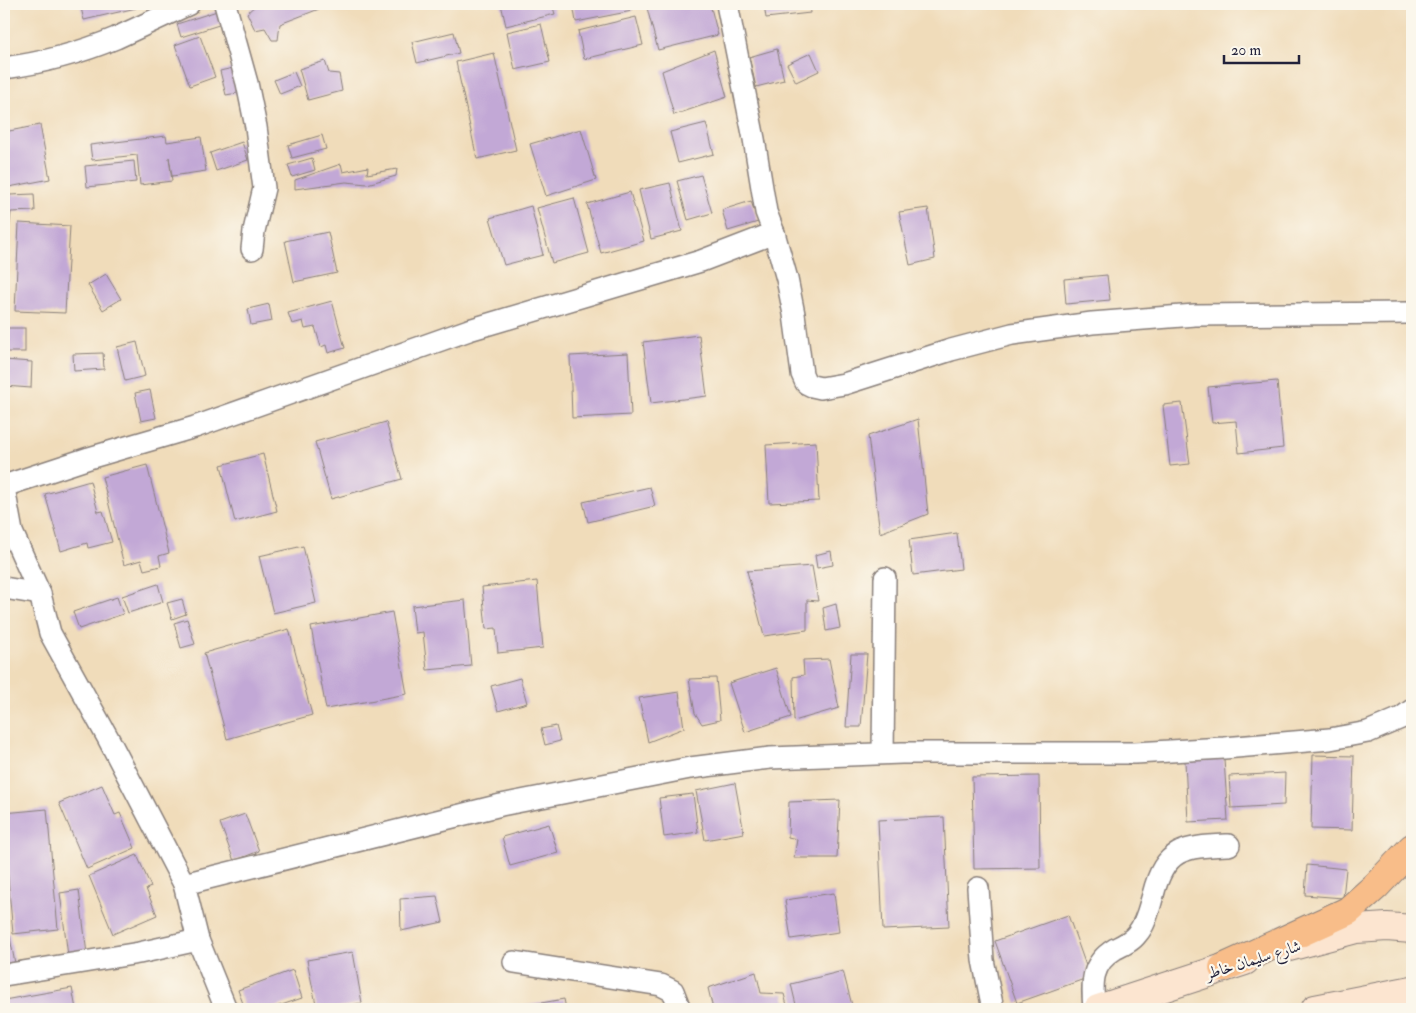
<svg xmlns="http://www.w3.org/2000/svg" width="1416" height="1013" font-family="'IM FELL Double Pica',Amiri,serif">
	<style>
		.building { fill: #c2a8d6 }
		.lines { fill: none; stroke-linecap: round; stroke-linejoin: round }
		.street-casing { stroke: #897f7a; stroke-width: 24 }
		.secondary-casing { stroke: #897f7a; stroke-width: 30 }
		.highway-casing { stroke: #897f7a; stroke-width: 30 }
		.street { stroke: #fff; stroke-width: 21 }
		.secondary { stroke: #fce5d0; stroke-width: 28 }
		.highway { stroke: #f8bd89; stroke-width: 28 }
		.labels { text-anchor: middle; stroke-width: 4.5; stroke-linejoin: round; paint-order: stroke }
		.street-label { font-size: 16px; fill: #22223b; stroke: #fbf7ec }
	</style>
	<rect width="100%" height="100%" fill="#fbf7ec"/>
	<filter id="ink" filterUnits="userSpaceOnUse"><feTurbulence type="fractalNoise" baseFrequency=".02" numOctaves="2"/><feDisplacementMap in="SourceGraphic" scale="10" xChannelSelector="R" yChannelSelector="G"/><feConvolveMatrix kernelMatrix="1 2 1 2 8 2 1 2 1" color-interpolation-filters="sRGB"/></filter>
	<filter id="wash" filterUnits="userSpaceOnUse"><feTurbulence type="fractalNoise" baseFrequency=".0096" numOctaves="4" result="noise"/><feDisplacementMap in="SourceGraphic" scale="20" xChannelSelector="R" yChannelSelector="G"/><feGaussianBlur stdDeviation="1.12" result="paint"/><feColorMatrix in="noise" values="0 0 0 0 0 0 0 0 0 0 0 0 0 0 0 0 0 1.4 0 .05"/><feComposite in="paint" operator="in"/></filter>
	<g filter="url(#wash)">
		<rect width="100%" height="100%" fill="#f0dcba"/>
		<g id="blocks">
			<g class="building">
				<path d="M80 4H135L136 8 84 20Z"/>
				<path d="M257 4H324L319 9 280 24 278 40H272L265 28 255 30 247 13Z"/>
				<path d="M501 4H552L555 14 506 26Z"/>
				<path d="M573 4H631L632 11 576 22Z"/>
				<path d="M646 4H710L718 35 658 50Z"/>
				<path d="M764 4H809L810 13 766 18Z"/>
				<path d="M217 11 222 24 181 37 177 24Z"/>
				<path d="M636 17 643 45 584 59 578 31Z"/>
				<path d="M541 24 550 62 515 70 507 32Z"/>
				<path d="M454 32 459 53 417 63 412 42Z"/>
				<path d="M200 36 215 77 190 86 175 45Z"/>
				<path d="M777 49 784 80 756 87 749 57Z"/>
				<path d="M714 50 727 97 674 115 662 71Z"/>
				<path d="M494 53 516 150 477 159 456 62Z"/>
				<path d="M811 53 819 71 796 82 787 64Z"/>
				<path d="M325 61 329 73 339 74 342 91 308 100 299 69Z"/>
				<path d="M237 67 243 92 226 95 220 71Z"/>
				<path d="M294 72 300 86 280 94 274 80Z"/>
				<path d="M706 123 714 154 678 163 670 132Z"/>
				<path d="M40 125 50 179 4 188V132Z"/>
				<path d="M581 129 596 180 546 196 530 144Z"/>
				<path d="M322 135 326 149 292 158 288 145Z"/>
				<path d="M166 136 167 142 201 137 206 171 172 176 169 157 172 181 140 185 137 155 92 160 90 145Z"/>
				<path d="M242 142 248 160 216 171 210 153Z"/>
				<path d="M312 158 315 170 292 177 288 165Z"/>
				<path d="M134 161 136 182 87 187 85 166Z"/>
				<path d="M341 164 343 172 368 167 367 174 397 169 396 176 367 184 346 182 295 189V180Z"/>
				<path d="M701 175 712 213 688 220 677 181Z"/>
				<path d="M670 183 682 231 651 239 639 190Z"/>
				<path d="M630 192 644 241 601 253 587 204Z"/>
				<path d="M34 194 35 211 11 212 7 250 4 251V208H7L10 195Z"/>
				<path d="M574 198 589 253 552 263 537 208Z"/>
				<path d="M751 201 758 222 728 231 722 210Z"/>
				<path d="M531 206 543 255 504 265 490 218Z"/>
				<path d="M928 208 935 259 910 265 899 212Z"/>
				<path d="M19 223 70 226 65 313 15 311Z"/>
				<path d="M328 232 337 273 294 282 285 241Z"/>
				<path d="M106 274 121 299 103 310 88 285Z"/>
				<path d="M1107 275 1110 300 1066 304 1064 279Z"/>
				<path d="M332 301 345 348 328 353 326 345 321 347 315 327 305 329 303 321 292 324 288 313Z"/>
				<path d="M269 304 272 321 251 325 248 309Z"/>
				<rect x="4" y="328" width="21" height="24"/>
				<path d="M699 335 707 396 651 403 643 342Z"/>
				<path d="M137 342 145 376 125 381 117 347Z"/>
				<path d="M103 353 104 369 74 371 73 354Z"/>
				<path d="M628 353 631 415 572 418 570 356Z"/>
				<path d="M4 360 32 362 31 388 4 386Z"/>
				<path d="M1277 381 1283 448 1239 453 1236 421 1212 423 1208 387Z"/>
				<path d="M150 390 156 418 141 421 135 393Z"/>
				<path d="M1182 403 1190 464 1170 466 1163 405Z"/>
				<path d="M918 419 928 514 880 533 868 436Z"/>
				<path d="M386 422 402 479 331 499 315 442Z"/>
				<path d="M816 442 819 501 769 503 766 445Z"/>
				<path d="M263 454 277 511 235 522 221 465Z"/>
				<path d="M147 465 169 553 159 556 161 566 144 570 141 560 124 565 102 477Z"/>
				<path d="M90 481 98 512 103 511 112 542 88 548 87 543 61 551 45 494Z"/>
				<path d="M650 487 655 506 588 522 583 502Z"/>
				<path d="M957 533 961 569 913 575 909 540Z"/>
				<path d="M303 546 316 603 273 613 259 556Z"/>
				<path d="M831 551 833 565 817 568 815 555Z"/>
				<path d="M812 566 818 601 807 600V630L764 636 747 571Z"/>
				<path d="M537 581 543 648 498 653 496 628 486 629 482 587Z"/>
				<path d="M158 584 163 602 128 613 122 596Z"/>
				<path d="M117 597 123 614 79 629 73 612Z"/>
				<path d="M182 599 186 614 172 619 167 603Z"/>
				<path d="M465 600 471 666 427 670 423 632 415 633 412 606Z"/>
				<path d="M836 604 840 628 826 631 823 608Z"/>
				<path d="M392 612 407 694 326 709 311 627Z"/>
				<path d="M187 619 195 644 181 648 174 623Z"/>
				<path d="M289 629 312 715 227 739 204 653Z"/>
				<path d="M851 654H867L861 727H846Z"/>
				<path d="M829 659 839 708 794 721 793 677 804 675 803 660Z"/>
				<path d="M776 668 791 717 745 732 729 683Z"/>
				<path d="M520 678 527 703 498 711 491 686Z"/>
				<path d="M716 678 720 720 702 724 695 713 689 679Z"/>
				<path d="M679 692 684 728 648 742 639 698Z"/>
				<path d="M556 726 560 741 545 745 541 729Z"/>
				<path d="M1313 755 1354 756 1352 830 1311 829Z"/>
				<path d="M1224 759 1228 820 1188 822 1185 761Z"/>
				<path d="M1285 773 1284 805 1231 808 1229 776Z"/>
				<path d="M1039 776 1040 868 974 869 972 777Z"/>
				<path d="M735 783 744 833 705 840 696 791Z"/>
				<path d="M102 785 115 815 120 813 135 848 87 869 59 803Z"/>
				<path d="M693 794 698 832 664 837 659 798Z"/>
				<path d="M840 800 837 858H794L797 839 788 837 789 802Z"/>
				<path d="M47 809 58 929 13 934 4 834V813Z"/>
				<path d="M245 814 259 851 234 861 220 823Z"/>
				<path d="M944 817 949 927 883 930 878 820Z"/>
				<path d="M549 824 558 853 510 866 502 837Z"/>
				<path d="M137 855 151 887 146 889 157 915 113 934 89 876Z"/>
				<path d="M1307 865 1346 869 1343 898 1305 895Z"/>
				<path d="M79 890 87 954 68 956 60 893Z"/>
				<path d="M834 893 839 932 791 939 785 900Z"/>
				<path d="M437 896 443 922 401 931 400 899Z"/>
				<path d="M1068 915 1090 977 1017 1003 995 941Z"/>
				<path d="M9 933 15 963 4 965V934Z"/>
				<path d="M353 952 362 1003 329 1009H317L307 960Z"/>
				<path d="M293 970 302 998 270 1009H245L238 990Z"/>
				<path d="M843 971 853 1009H797L791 984Z"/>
				<path d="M756 972 761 993 784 994 788 1009H713L708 988Z"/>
				<path d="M72 988 76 1009H4V1000Z"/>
				<path d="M564 999 566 1009H519L518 1007Z"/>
			</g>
		</g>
	</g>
	<g filter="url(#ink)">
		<use href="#blocks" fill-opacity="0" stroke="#897f7a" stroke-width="1"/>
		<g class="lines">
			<defs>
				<g id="street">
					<path d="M225 4 247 83 256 127 264 188 254 231 252 249"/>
					<path d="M727 4 754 139 766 212 774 233 787 279 794 314 802 374 806 383 812 386 821 388 844 384 951 350 1012 334 1092 323 1195 315 1412 313"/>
					<path d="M4 68C42 63 80 53 116 38 140 27 165 15 189 4"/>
					<path d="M4 486 89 458 195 427 469 330 701 261 774 233"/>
					<path d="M4 488 12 532 40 594 50 633 108 738 184 884 198 940 226 1009"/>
					<path d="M4 588 40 594"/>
					<path d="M883 753 885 578"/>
					<path d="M184 884 501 805 690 768 770 758 902 753H1135L1224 748 1330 739 1368 732 1401 718 1412 710"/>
					<path d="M978 888 983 960 993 1009"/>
					<path d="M514 962 661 985 673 991 680 1009"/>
					<path d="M4 975 139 953 198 940"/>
					<path d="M1094 1009C1092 984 1090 964 1115 949 1123 945 1132 941 1137 934 1146 924 1149 908 1153 895 1165 847 1185 847 1229 845"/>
				</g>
				<g id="secondary">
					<path d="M1289 947 1356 929 1387 927 1412 929"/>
					<path d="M1098 1009 1245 961"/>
					<path d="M1315 1009 1412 990"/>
				</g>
				<path id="highway" d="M1223 968 1348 911 1376 886 1412 848"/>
			</defs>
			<use href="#street" class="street-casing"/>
			<use href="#secondary" class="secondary-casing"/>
			<use href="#highway" class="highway-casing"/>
			<use href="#street" class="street"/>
			<use href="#secondary" class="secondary"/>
			<use href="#highway" class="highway"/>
		</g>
	</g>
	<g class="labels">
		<g class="street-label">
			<text transform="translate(1253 959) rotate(-17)" y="6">شارع سليمان خاطر</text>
		</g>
	</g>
	<rect width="1416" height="1013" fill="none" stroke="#fbf7ec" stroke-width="20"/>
	<path d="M1224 55v8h75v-8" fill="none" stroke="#22223b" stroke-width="2.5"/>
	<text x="1231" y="55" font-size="15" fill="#22223b" stroke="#fbf7ec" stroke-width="4" paint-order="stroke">20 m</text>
</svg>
